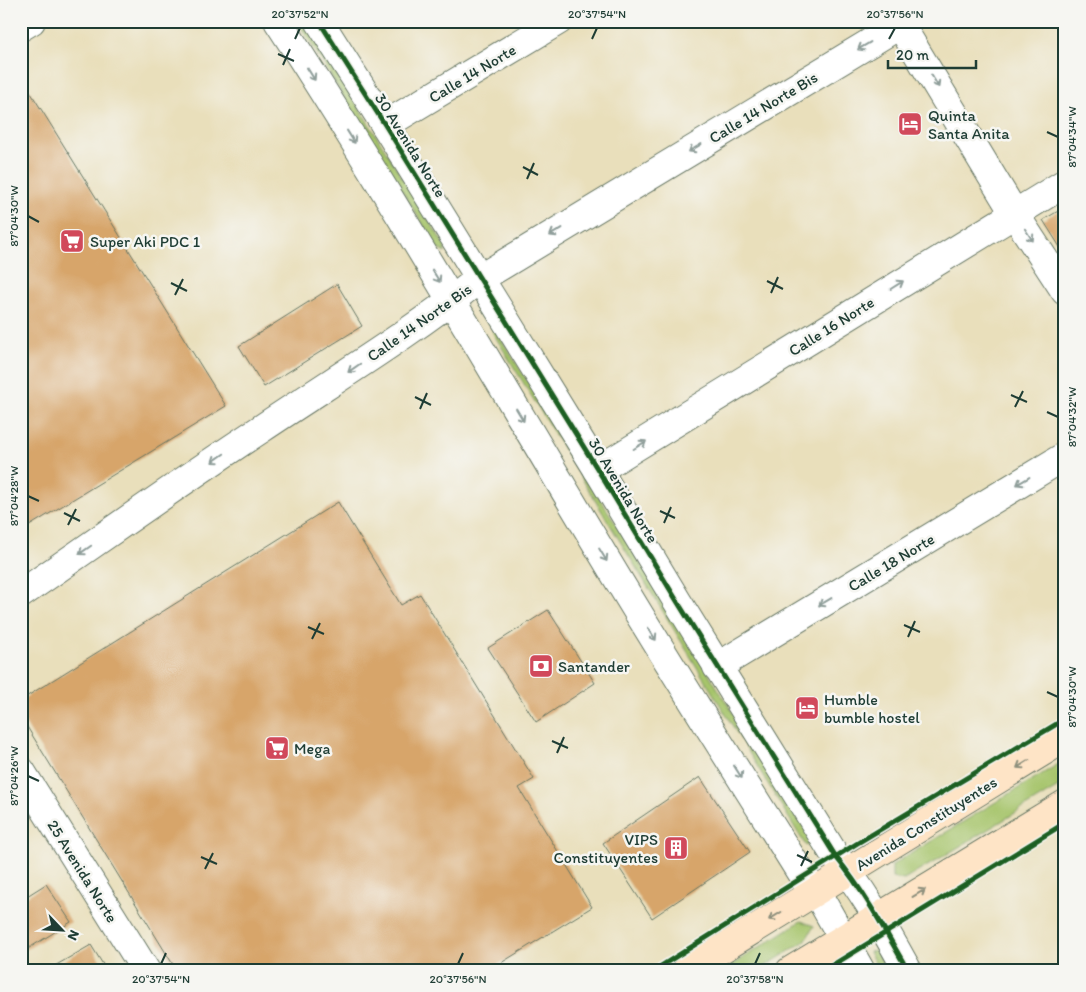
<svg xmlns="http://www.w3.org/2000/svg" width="1086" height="992" font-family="Itim,sans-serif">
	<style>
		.green { fill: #a6c46b; stroke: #628050 }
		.building { fill: #d7a56a }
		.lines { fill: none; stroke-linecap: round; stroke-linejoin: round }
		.minor-casing { stroke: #667663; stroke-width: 30 }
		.tertiary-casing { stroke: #667663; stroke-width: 30 }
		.secondary-casing { stroke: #667663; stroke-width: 30 }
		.minor { stroke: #fff; stroke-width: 28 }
		.tertiary { stroke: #fff; stroke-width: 28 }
		.secondary { stroke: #fee4c6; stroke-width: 28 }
		.cycleway-casing { stroke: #f6f6f2; stroke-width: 8 }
		.cycleway { stroke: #1b5e20; stroke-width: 5 }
		.oneway { stroke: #8f9e9a }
		.oneway2 { stroke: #8e907d }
		.ticks { fill: none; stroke: #1f3d34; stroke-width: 2 }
		.labels { text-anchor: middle; stroke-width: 5; stroke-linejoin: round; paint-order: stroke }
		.street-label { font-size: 16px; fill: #1f3d34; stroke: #f6f6f2 }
		.poi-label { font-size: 16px; fill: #1f3d34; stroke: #f6f6f2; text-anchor: start }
		.neatline { fill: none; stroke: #1f3d34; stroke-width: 2 }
		.ticks-label { font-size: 12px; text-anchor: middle; fill: #1f3d34 }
	</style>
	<rect width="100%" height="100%" fill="#f6f6f2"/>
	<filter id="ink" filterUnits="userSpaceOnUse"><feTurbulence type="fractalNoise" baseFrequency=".02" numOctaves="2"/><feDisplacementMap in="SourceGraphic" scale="10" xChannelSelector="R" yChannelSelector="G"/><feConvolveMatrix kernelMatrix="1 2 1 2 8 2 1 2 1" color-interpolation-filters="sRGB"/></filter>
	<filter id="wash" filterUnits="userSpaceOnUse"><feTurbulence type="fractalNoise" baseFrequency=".0096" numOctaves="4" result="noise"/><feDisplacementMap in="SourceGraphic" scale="20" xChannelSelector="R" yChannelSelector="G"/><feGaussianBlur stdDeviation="1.12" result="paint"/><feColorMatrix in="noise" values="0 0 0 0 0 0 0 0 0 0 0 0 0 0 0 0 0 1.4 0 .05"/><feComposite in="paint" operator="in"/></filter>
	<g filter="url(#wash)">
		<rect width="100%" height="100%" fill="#e9dfbb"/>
		<g class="green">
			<path d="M297 21H305L445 246V253L438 249Z"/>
			<path d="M494 328 497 332 813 842 806 846 493 333Z"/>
			<path d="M1065 760V783L904 880 892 878V865Z"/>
			<path d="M801 921 814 926 805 941 758 971H722Z"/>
			<path d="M875 950 888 971H880L869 952Z"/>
		</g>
		<g id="blocks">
			<g class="building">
				<path d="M21 77 226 406 21 531Z"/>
				<path d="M1065 207V255L1043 220Z"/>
				<path d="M337 284 362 326 264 387 239 346Z"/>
				<path d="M338 502 401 605 420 594 534 779 519 788 592 907 488 971H177L21 717V700Z"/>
				<path d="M548 610 595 683 536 722 488 648Z"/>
				<path d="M700 777 750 852 652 918 603 843Z"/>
				<path d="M46 884 71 922 21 953V887L27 896Z"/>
				<path d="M91 945 107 971H46Z"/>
			</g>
		</g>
	</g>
	<g filter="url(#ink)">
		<use href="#blocks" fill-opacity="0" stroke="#667663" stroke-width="1"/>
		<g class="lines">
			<defs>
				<g id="minor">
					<path d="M898 21 1014 213 1065 291"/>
					<path d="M21 27 31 21"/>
					<path d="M385 125 558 21"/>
					<path d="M598 470 1065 183"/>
					<path d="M21 594C101 539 180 482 261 429 334 380 410 334 479 279L906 21"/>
					<path d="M717 667 1065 456"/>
					<path d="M21 771 146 971"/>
				</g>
				<g id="tertiary">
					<path d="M278 21C399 207 510 401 625 591 683 687 744 782 804 878L816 891 861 971"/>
					<path d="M319 21 385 125 598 470 677 601 836 857C864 891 886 932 908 971"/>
				</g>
				<g id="secondary">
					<path d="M686 971 1065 738"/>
					<path d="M790 971 1065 804"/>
				</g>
			</defs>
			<use href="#minor" class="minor-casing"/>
			<use href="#tertiary" class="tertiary-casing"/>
			<use href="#secondary" class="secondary-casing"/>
			<use href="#minor" class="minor"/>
			<use href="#tertiary" class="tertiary"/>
			<use href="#secondary" class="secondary"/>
			<defs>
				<g id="cycleway">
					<path d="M319 21 385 125 598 470 677 601 836 857C864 891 886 932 908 971"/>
					<path d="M653 971 856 844 1065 719"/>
					<path d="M823 971 1065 823"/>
				</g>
			</defs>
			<use href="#cycleway" class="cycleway-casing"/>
			<use href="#cycleway" class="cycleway"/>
		</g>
		<defs><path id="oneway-shaft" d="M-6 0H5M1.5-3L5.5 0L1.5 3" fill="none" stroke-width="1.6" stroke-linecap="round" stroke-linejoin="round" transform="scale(1.25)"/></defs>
		<g class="oneway">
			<use href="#oneway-shaft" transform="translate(864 46) rotate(149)"/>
			<use href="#oneway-shaft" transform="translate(311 74) rotate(58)"/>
			<use href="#oneway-shaft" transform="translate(935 81) rotate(59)"/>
			<use href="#oneway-shaft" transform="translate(351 137) rotate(58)"/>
			<use href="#oneway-shaft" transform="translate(695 148) rotate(149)"/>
			<use href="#oneway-shaft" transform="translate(556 232) rotate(149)"/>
			<use href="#oneway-shaft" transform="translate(1029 235) rotate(57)"/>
			<use href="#oneway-shaft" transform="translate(436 276) rotate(58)"/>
			<use href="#oneway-shaft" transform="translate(897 285) rotate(-32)"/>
			<use href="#oneway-shaft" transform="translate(354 368) rotate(145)"/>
			<use href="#oneway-shaft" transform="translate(520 415) rotate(59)"/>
			<use href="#oneway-shaft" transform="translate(640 445) rotate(-32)"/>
			<use href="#oneway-shaft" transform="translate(218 458) rotate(145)"/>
			<use href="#oneway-shaft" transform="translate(1023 481) rotate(149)"/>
			<use href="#oneway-shaft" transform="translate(85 550) rotate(145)"/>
			<use href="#oneway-shaft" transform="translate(603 555) rotate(59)"/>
			<use href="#oneway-shaft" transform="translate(825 602) rotate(149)"/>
			<use href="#oneway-shaft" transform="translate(652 634) rotate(58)"/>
			<use href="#oneway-shaft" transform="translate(738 772) rotate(58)"/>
		</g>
		<g class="oneway2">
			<use href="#oneway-shaft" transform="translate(1023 764) rotate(148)"/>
			<use href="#oneway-shaft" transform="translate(919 893) rotate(-31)"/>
			<use href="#oneway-shaft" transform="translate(775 916) rotate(148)"/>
		</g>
	</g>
	<path class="ticks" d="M295 39 300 28M592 39 597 28M889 39 895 28M278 54 294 61M283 65 290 49M1047 132 1058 137M523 167 538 175M527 179 534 163M28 216 39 222M767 281 783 289M171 283 187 291M771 293 778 277M175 295 183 279M1011 395 1027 402M415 397 431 405M1015 407 1023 391M420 409 427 393M1047 412 1058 417M28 496 39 501M660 511 675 518M64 513 80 521M664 523 671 507M68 525 76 509M904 625 920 632M308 627 324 634M908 637 915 621M312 639 320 623M1047 692 1058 697M552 741 568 748M557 753 564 737M28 776 39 781M797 855 812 862M201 857 217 864M801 866 808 851M205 869 213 853M161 964 166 953M458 964 463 953M755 964 760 953"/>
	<defs>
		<symbol id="hotel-square" viewBox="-11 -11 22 22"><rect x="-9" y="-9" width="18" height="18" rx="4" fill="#d1495b" stroke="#f6f6f2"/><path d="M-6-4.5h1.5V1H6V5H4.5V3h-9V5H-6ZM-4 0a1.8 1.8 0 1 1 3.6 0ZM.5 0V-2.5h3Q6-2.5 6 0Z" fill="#fff"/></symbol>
		<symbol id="supermarket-square" viewBox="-11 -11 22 22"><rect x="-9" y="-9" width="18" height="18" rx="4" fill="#d1495b" stroke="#f6f6f2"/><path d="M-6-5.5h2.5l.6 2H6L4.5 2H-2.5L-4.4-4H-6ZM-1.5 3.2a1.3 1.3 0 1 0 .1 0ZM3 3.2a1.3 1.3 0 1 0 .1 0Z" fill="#fff"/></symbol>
		<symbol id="bank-square" viewBox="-11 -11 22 22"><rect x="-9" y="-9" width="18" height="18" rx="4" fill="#d1495b" stroke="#f6f6f2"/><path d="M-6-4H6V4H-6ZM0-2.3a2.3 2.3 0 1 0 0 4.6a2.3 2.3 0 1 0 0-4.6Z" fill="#fff"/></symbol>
		<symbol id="building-square" viewBox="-11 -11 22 22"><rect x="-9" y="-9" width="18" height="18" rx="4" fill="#d1495b" stroke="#f6f6f2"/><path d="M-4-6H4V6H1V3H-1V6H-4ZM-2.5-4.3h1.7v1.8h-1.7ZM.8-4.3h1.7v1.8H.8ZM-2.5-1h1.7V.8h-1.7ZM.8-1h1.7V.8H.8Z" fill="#fff"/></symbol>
	</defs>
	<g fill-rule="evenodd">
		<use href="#hotel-square" x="896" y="110" width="28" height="28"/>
		<use href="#supermarket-square" x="58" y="227" width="28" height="28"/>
		<use href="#bank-square" x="527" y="652" width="28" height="28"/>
		<use href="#hotel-square" x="793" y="694" width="28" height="28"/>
		<use href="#supermarket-square" x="263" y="734" width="28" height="28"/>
		<use href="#building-square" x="662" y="834" width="28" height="28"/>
	</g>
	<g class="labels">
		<g class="street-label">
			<text transform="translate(472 73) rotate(-31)" y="6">Calle 14 Norte</text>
			<text transform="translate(763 107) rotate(-31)" y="6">Calle 14 Norte Bis</text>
			<text transform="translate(411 145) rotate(58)" y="6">30 Avenida Norte</text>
			<text transform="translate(419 322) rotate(-35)" y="6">Calle 14 Norte Bis</text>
			<text transform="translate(831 326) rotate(-32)" y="6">Calle 16 Norte</text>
			<text transform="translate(624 490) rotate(59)" y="6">30 Avenida Norte</text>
			<text transform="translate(891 562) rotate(-31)" y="6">Calle 18 Norte</text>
			<text transform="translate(926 823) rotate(-32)" y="6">Avenida Constituyentes</text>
			<text transform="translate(83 871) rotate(58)" y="6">25 Avenida Norte</text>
		</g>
		<g class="poi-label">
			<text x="928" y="121">Quinta<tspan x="928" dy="18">Santa Anita</tspan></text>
			<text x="90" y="247">Super Aki PDC 1</text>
			<text x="558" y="672">Santander</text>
			<text x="824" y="705">Humble<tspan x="824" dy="18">bumble hostel</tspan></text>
			<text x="294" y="754">Mega</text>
			<text x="658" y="845" text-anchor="end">VIPS<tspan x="658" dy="18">Constituyentes</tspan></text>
		</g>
	</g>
	<rect width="1086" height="992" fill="none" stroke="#f6f6f2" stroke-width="55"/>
	<g transform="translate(62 930) rotate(115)" stroke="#f6f6f2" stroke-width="4" paint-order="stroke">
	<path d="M0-4L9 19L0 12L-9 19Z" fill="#1f3d34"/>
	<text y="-8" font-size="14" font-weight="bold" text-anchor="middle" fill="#1f3d34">N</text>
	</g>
	<path d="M888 60v8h88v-8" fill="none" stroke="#1f3d34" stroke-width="2.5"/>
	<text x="896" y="60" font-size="15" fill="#1f3d34" stroke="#f6f6f2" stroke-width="4" paint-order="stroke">20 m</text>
	<rect x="28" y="28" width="1030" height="936" class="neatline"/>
	<g class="ticks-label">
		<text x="300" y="18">20°37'52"N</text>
		<text x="597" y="18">20°37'54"N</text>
		<text x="895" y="18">20°37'56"N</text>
		<text transform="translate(1072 137) rotate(-90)" y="4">87°04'34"W</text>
		<text transform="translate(14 216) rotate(-90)" y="4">87°04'30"W</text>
		<text transform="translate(1072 417) rotate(-90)" y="4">87°04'32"W</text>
		<text transform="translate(14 496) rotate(-90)" y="4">87°04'28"W</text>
		<text transform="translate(1072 697) rotate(-90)" y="4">87°04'30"W</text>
		<text transform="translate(14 776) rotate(-90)" y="4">87°04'26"W</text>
		<text x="161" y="983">20°37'54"N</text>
		<text x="458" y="983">20°37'56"N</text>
		<text x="755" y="983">20°37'58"N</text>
	</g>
</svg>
